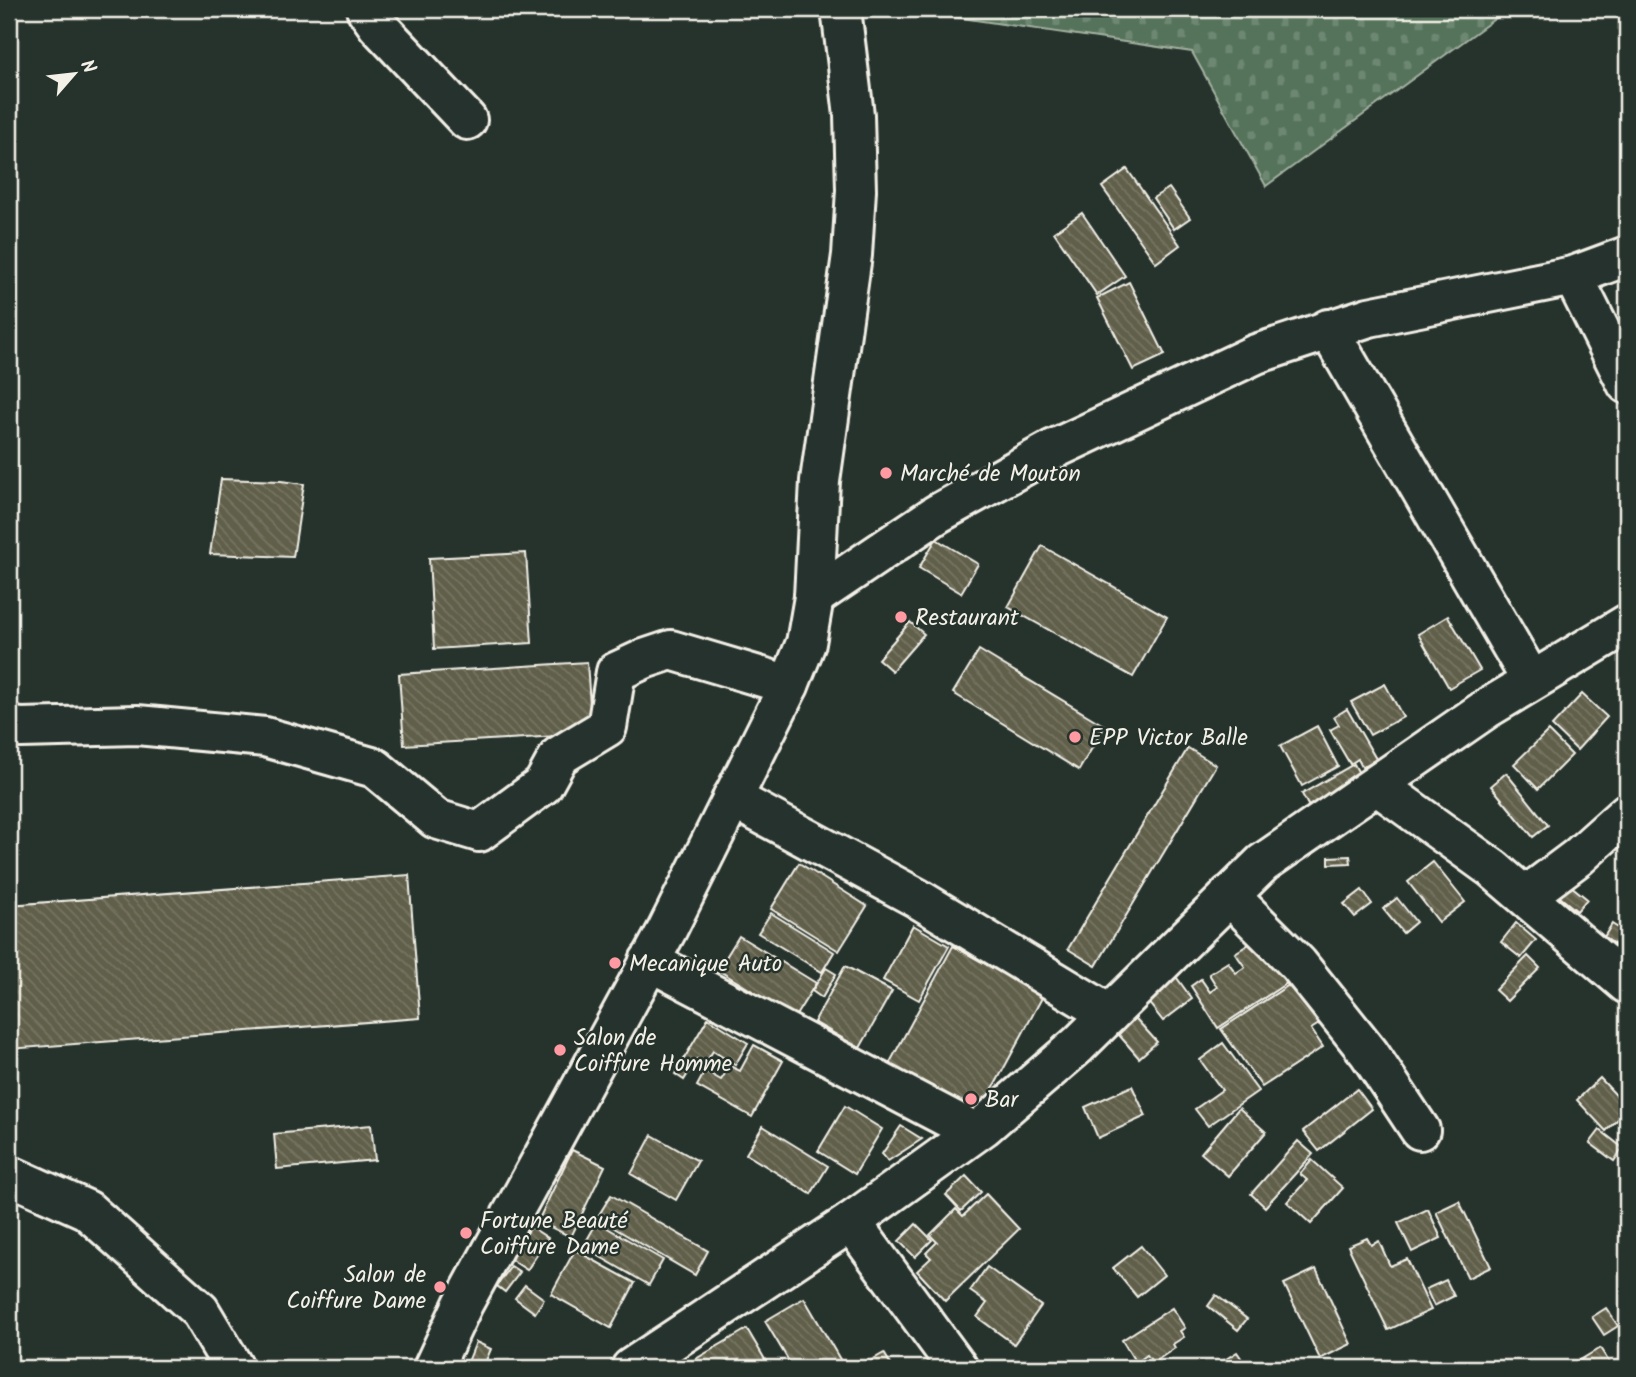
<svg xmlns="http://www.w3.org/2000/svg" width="1636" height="1377" font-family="Kalam,sans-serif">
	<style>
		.cemetery { fill: url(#cemetery-stones); stroke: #a4b2a1; stroke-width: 2 }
		.building { fill: url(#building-back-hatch); stroke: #f4f1e8; stroke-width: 2 }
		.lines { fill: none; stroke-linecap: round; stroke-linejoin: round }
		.minor-casing { stroke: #f4f1e8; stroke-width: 44 }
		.minor { stroke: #26332d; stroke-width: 38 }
		.poi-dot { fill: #ff9aa2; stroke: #26332d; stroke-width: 2.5 }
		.labels { text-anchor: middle; stroke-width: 5; stroke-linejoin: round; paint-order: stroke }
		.poi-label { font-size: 23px; fill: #f4f1e8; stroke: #26332d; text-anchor: start }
	</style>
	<defs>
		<pattern id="cemetery-stones" width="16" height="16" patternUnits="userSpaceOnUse" patternTransform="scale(1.75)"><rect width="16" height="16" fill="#54725a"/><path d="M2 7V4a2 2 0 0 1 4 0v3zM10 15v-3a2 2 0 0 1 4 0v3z" fill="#6d8772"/></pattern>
		<pattern id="building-back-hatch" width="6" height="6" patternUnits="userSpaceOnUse" patternTransform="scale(1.75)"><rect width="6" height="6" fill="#605e4a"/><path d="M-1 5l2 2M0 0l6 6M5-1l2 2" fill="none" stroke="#777664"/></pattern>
	</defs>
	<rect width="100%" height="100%" fill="#26332d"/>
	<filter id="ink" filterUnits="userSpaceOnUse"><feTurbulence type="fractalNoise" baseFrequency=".0143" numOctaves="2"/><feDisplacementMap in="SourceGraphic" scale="14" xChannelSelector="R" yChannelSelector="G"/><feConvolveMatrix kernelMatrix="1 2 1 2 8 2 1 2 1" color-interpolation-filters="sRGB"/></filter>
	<g filter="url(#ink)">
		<path class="cemetery" d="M901 9H1508L1266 186 1192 52Z"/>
		<g class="building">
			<path d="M1127 169 1180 245 1156 263 1102 187Z"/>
			<path d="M1169 188 1190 218 1174 229 1153 198Z"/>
			<path d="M1082 213 1125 276 1097 295 1054 232Z"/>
			<path d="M1129 282 1165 355 1133 370 1097 298Z"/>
			<path d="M221 479 281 481 304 484 293 557 210 554Z"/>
			<path d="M936 539 978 564 961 593 919 568Z"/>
			<path d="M1042 546 1167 617 1133 677 1008 607Z"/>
			<path d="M526 553 532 643 434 649 429 558Z"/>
			<path d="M1448 616 1480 670 1449 688 1418 634Z"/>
			<path d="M910 622 924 634 892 671 878 659Z"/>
			<path d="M979 650 1105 726 1079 770 953 693Z"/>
			<path d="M587 662 592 734 404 745 399 674Z"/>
			<path d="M1385 684 1403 717 1370 735 1351 702Z"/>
			<path d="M1582 694 1607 717 1577 750 1552 726Z"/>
			<path d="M1347 709 1376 759 1362 767 1358 759 1350 764 1330 730 1339 725 1334 717Z"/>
			<path d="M1317 726 1338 766 1302 786 1280 746Z"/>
			<path d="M1548 731 1572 755 1538 789 1514 764Z"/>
			<path d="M1188 748 1216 765 1096 966 1068 949Z"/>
			<path d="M1354 764 1361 777 1309 807 1302 794Z"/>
			<path d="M1506 773 1548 825 1533 837 1491 786Z"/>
			<path d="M1350 856 1351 863 1329 864V857Z"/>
			<path d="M1433 862 1465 902 1439 922 1408 882Z"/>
			<path d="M799 863 867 906 839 951 771 909Z"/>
			<path d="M409 875 420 1018 9 1049V905Z"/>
			<path d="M1565 881 1587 899 1577 911 1555 893Z"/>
			<path d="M1362 890 1372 904 1355 917 1344 904Z"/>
			<path d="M1397 898 1416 922 1403 933 1383 909Z"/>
			<path d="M771 913 834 952 822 972 758 933Z"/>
			<path d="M1516 923 1536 940 1521 958 1501 942Z"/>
			<path d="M1612 924 1626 933 1617 946 1604 937Z"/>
			<path d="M913 925 949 946 919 1000 883 980Z"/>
			<path d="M739 936 816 983 795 1017 718 970Z"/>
			<path d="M1254 941 1290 981 1218 1028 1191 986 1201 979 1210 992 1217 987 1209 974 1228 962 1236 973 1245 967 1235 953Z"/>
			<path d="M953 946 1043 996 978 1116 888 1066Z"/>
			<path d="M1528 956 1540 968 1507 1001 1495 990Z"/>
			<path d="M845 966 892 991 860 1048 814 1022Z"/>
			<path d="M826 968 836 974 822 998 812 991Z"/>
			<path d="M1172 971 1192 999 1163 1021 1141 993Z"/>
			<path d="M1292 983 1319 1024 1311 1029 1323 1047 1262 1087 1221 1029Z"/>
			<path d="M1129 1011 1157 1042 1139 1058 1112 1027Z"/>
			<path d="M708 1018 748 1043 735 1065 713 1051 705 1064 697 1059 684 1080 675 1074Z"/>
			<path d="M1223 1043 1258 1091 1208 1126 1195 1109 1222 1090 1200 1060Z"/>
			<path d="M754 1045 783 1061 752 1117 697 1086 705 1071 721 1080 730 1066 740 1071Z"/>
			<path d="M1600 1078 1627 1107V1110L1606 1131 1577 1100Z"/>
			<path d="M1132 1086 1146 1116 1098 1138 1085 1107Z"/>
			<path d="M1357 1089 1372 1109 1319 1151 1303 1131Z"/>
			<path d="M845 1106 882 1129 855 1174 818 1151Z"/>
			<path d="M1239 1108 1266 1132 1228 1176 1201 1153Z"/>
			<path d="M371 1125 375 1160 277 1169 274 1134Z"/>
			<path d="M763 1126 828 1166 811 1194 746 1154Z"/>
			<path d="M901 1126 922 1139 888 1161 882 1154Z"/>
			<path d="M1600 1130 1623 1148 1614 1161 1590 1143Z"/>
			<path d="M652 1135 698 1161 676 1200 631 1174Z"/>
			<path d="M1298 1141 1313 1154 1265 1207 1251 1194Z"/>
			<path d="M572 1150 605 1166 571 1237 538 1221Z"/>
			<path d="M1312 1160 1343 1188 1311 1224 1287 1202 1307 1180 1300 1174Z"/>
			<path d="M966 1176 981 1192 961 1211 946 1195Z"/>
			<path d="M986 1194 1019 1229 945 1301 917 1271 931 1258 926 1253 937 1242 930 1235 956 1209 963 1216Z"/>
			<path d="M611 1195 708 1251 695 1275 597 1218Z"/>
			<path d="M1459 1201 1491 1267 1468 1278 1436 1212Z"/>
			<path d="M1428 1209 1441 1238 1412 1252 1398 1223Z"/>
			<path d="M597 1222 663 1260 649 1285 583 1247Z"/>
			<path d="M916 1224 932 1240 915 1257 899 1241Z"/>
			<path d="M531 1227 548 1238 527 1270 510 1259Z"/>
			<path d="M1367 1238 1371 1245 1379 1241 1390 1266 1407 1259 1431 1310 1388 1330 1348 1246Z"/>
			<path d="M1141 1246 1164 1275 1137 1297 1113 1268Z"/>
			<path d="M575 1250 635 1283 611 1328 551 1294Z"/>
			<path d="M511 1266 520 1272 505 1292 497 1286Z"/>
			<path d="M987 1267 1041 1306 1014 1344 977 1317 987 1303 970 1291Z"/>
			<path d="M1316 1269 1351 1344 1320 1359 1284 1284Z"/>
			<path d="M1446 1280 1454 1296 1434 1306 1426 1289Z"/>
			<path d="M525 1285 544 1299 535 1313 515 1298Z"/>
			<path d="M1216 1295 1247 1319 1238 1330 1208 1306Z"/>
			<path d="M804 1298 845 1368H793L765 1321Z"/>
			<path d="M1172 1308 1185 1328 1180 1331 1184 1337 1173 1344 1175 1348 1153 1363 1147 1355 1136 1363 1122 1340Z"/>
			<path d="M1606 1308 1618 1326 1604 1335 1592 1317Z"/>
			<path d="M747 1329 770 1368H730L726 1362 716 1368H691L689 1363Z"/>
			<path d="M476 1342 491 1349 483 1368 466 1367Z"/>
			<path d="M1600 1348 1613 1368 1627 1359V1368H1567Z"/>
			<path d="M1237 1352 1248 1368H1212Z"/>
			<path d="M884 1353 893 1368H867L865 1364Z"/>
		</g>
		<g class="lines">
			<defs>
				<g id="minor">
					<path d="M366 9 378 26 467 120"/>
					<path d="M1573 276 1627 384"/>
					<path d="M1328 329 1531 680"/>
					<path d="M814 597 937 514 1052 450 1256 354 1369 317 1573 276 1627 256"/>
					<path d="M9 726 21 728 137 725 265 737 375 768 436 819 479 832 543 785 559 756 607 727 616 672 644 659 671 650 789 685"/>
					<path d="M1378 786 1493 869 1627 984"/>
					<path d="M732 798 917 898 1109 1014"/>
					<path d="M1229 895 1298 964 1369 1053 1420 1130"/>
					<path d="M1526 896 1578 857 1627 813"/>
					<path d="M649 961 975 1132"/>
					<path d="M9 1175 87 1210 200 1311 234 1368"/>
					<path d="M851 1222 958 1368"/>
					<path d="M433 1368 463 1304 667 930 789 685 806 643 814 597 820 481 852 255 856 190 854 115 841 9"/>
					<path d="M631 1368 851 1222 983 1127 1078 1045 1263 863 1486 709 1627 624"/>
				</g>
			</defs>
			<use href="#minor" class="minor-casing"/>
			<use href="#minor" class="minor"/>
		</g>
	</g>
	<g class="poi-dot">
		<circle cx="886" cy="473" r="7"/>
		<circle cx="901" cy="617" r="7"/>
		<circle cx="1075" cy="737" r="7"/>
		<circle cx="615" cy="963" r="7"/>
		<circle cx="560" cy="1050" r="7"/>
		<circle cx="971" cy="1099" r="7"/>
		<circle cx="466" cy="1233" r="7"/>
		<circle cx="440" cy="1287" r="7"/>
	</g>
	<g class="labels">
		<g class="poi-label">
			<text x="900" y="481">Marché de Mouton</text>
			<text x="915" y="625">Restaurant</text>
			<text x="1089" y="745">EPP Victor Balle</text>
			<text x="629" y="971">Mecanique Auto</text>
			<text x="574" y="1045">Salon de<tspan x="574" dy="26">Coiffure Homme</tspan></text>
			<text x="985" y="1107">Bar</text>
			<text x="480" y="1228">Fortune Beauté<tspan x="480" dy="26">Coiffure Dame</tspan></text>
			<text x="426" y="1282" text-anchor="end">Salon de<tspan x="426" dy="26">Coiffure Dame</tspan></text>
		</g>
	</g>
	<rect width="1636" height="1377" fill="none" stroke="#26332d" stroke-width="35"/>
	<rect x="18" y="18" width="1601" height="1342" fill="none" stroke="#f4f1e8" stroke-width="2.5" filter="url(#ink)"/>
	<g transform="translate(74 74) rotate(62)" stroke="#26332d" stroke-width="5" paint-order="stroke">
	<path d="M0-5L12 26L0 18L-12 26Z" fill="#f4f1e8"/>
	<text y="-10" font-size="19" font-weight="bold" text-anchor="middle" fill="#f4f1e8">N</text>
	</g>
</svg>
